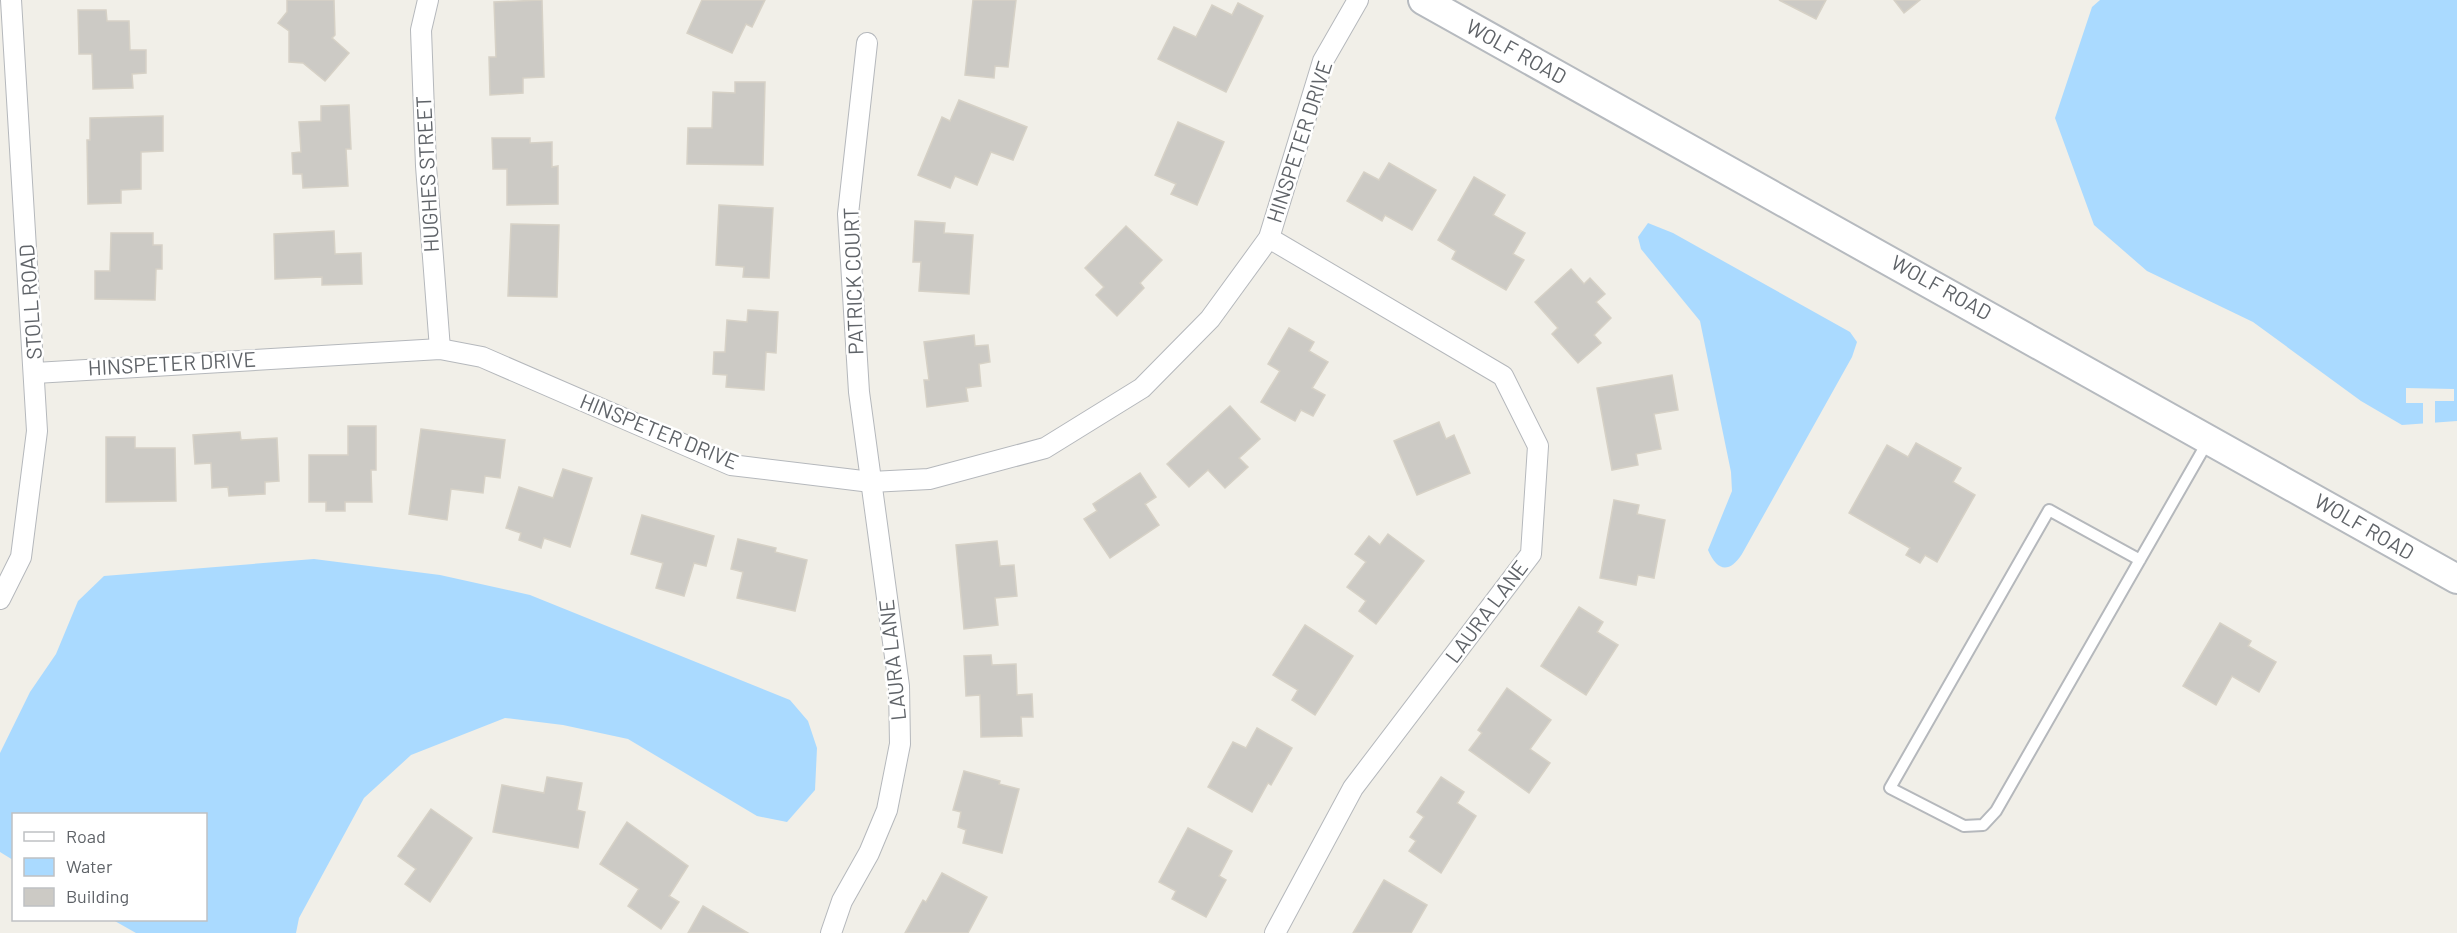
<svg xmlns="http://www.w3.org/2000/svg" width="2457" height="933" font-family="Barlow,sans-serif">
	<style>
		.water { fill: #aadaff }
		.pier { fill: #f1efe8 }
		.building { fill: #cccac5; stroke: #d6d1c6; stroke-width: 1.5 }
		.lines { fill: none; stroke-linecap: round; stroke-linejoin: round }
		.lane-casing { stroke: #b5b8bc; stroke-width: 14 }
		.street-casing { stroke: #b5b8bc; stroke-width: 22 }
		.secondary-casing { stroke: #b6babf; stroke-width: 32 }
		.lane { stroke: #fff; stroke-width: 10 }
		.street { stroke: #fff; stroke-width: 20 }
		.secondary { stroke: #fff; stroke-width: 28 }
		.labels { text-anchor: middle; stroke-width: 5; stroke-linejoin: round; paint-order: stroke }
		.street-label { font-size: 21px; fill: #5f6368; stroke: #fff }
	</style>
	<rect width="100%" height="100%" fill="#f1efe8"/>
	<g class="water">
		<path d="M2100 0H2457V421L2402 425 2361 401 2253 322 2147 271 2094 225 2055 118 2092 7Z"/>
		<path d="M1648 223 1673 233 1850 332 1857 342 1852 357 1742 554C1729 574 1717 571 1708 550L1732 491 1731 472 1700 321 1641 249 1638 237Z"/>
		<path d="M314 559 440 575 530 595 790 700 808 721 817 748 815 790 787 822 757 816 628 739 563 725 505 718 411 755 364 798 299 918 296 933H136L113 920H206V814H14L13 860 0 852V753L30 692 56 654 78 601 104 576Z"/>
	</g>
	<path class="pier" d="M2406 388 2454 389V401H2435V426L2423 427V403H2406Z"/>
	<g class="building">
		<path d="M287 0H334L335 35 332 38 349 53 325 81 303 63 289 62V31L278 23 287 12Z"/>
		<path d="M542 0 544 77 523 78V93L490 95 489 57H496L494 2Z"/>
		<path d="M702 0H765L752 27 746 24 732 53 687 33Z"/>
		<path d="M973 0H1016L1008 67 995 66 994 78 965 75Z"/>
		<path d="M1779 0H1826L1816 19Z"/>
		<path d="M1894 0H1920L1904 13Z"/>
		<path d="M1238 3 1263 16 1226 92 1158 59 1174 27 1196 37 1212 5 1232 15Z"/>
		<path d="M78 10H106L107 21H129L130 50H146V73L132 74 133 88 93 89 92 54H79Z"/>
		<path d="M735 82H765L763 165 687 164 688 128H712L713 92 735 93Z"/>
		<path d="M959 100 1027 127 1013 160 991 152 977 185 955 176 950 188 918 175 942 117 950 121Z"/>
		<path d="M349 105 351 149H346L348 186 303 188 302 174H293L292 153 301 152 299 122 321 121V106Z"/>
		<path d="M163 116V151L141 152V189L121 190V203L88 204 87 140H90V118Z"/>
		<path d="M1178 122 1224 142 1197 205 1171 194 1176 184 1155 175Z"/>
		<path d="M492 138H530V143L552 142V167L558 166V204L507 205V169H493Z"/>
		<path d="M1389 163 1436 190 1412 230 1385 215 1382 221 1347 201 1364 172 1379 180Z"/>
		<path d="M1474 177 1505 195 1493 215 1525 233 1513 254 1524 260 1506 290 1452 259 1456 251 1438 240Z"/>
		<path d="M719 205 773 208 769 278 743 277 744 267 716 265Z"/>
		<path d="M915 221 945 223 944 233 973 235 969 294 919 291 921 262H913Z"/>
		<path d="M511 224 559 225 557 297 508 296Z"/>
		<path d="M1126 226 1162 260 1140 283 1144 288 1117 316 1096 295 1104 287 1085 268Z"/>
		<path d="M334 231 335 254 361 253 362 284 322 285V277L275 279 274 234Z"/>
		<path d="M111 233H153V245H162V269H156L155 300 95 299V271H110Z"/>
		<path d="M1571 269 1584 284 1590 278 1605 294 1596 302 1611 318 1594 335 1601 343 1578 363 1552 334 1558 328 1535 302Z"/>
		<path d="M748 310 778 312 776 353 766 352 764 390 726 387 727 375 713 374 714 352H725L727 320 747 322Z"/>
		<path d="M1289 328 1314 342 1309 351 1328 362 1312 388 1325 395 1313 416 1301 410 1295 421 1261 402 1280 371 1268 364Z"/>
		<path d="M974 335 975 346 988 345 990 362 979 364 981 386 966 388 968 401 927 407 924 380H929L924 342Z"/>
		<path d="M1672 375 1678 410 1654 414 1661 449 1636 454 1638 465 1612 470 1597 388Z"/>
		<path d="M1230 406 1260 439 1239 458 1248 467 1225 488 1208 470 1189 487 1167 464Z"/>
		<path d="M1439 422 1446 439 1454 435 1470 473 1417 495 1394 441Z"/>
		<path d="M348 426H376V470H371L372 502H345V511H326V502H309V455H348Z"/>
		<path d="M421 429 505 440 500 478 485 476 483 493 451 489 447 520 409 514Z"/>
		<path d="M240 432 241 440 277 438 279 481 265 482V494L229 496 228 487 212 488 211 463 195 464 193 435Z"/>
		<path d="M106 437H135V448H175L176 501 106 502Z"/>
		<path d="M1916 443 1961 468 1953 482 1975 495 1937 562 1925 555 1920 563 1906 555 1910 548 1849 513 1887 445 1908 457Z"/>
		<path d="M563 469 592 478 570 547 544 538 541 548 519 540 521 533 506 528 519 487 553 498Z"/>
		<path d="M1140 473 1156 497 1145 504 1159 525 1110 558 1084 519 1097 511 1093 504Z"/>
		<path d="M1614 500 1639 505 1637 514 1665 520 1654 578 1638 575 1636 585 1600 578Z"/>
		<path d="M642 515 714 536 706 566 694 563 684 596 656 588 663 563 631 554Z"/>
		<path d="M1388 534 1424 561 1376 624 1359 611 1366 601 1347 587 1366 562 1355 554 1369 536 1380 545Z"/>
		<path d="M738 539 776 548 775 552 807 560 795 611 737 598 743 572 731 569Z"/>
		<path d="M997 541 1000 566 1014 565 1017 596 995 598 998 625 964 629 956 545Z"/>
		<path d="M1579 607 1603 622 1597 632 1618 645 1586 695 1541 666Z"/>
		<path d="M2220 623 2251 641 2248 646 2276 662 2259 692 2232 676 2216 705 2183 686Z"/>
		<path d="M1305 625 1353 656 1315 715 1292 700 1298 690 1273 675Z"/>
		<path d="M991 655 992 665 1016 664 1017 695 1032 694 1033 717H1021L1022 736 981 737 980 695 966 696 964 656Z"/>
		<path d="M1507 688 1551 720 1530 749 1550 763 1529 793 1469 750 1482 733 1478 730Z"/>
		<path d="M1257 728 1292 748 1271 785 1268 783 1252 812 1208 787 1233 742 1246 748Z"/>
		<path d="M964 771 1000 781 999 784 1019 789 1002 853 963 843 966 830 958 827 961 812 953 810Z"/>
		<path d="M547 777 582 783 577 810 585 812 578 848 493 832 502 785 544 793Z"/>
		<path d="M1441 777 1464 792 1457 803 1476 816 1441 873 1409 851 1416 841 1410 837 1424 817 1417 812Z"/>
		<path d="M431 809 472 838 430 902 405 884 416 869 398 856Z"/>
		<path d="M627 822 688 866 669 896 679 902 661 929 628 906 639 889 600 864Z"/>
		<path d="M1188 828 1232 851 1219 876 1226 880 1206 917 1172 899 1176 891 1159 882Z"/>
		<path d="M942 873 987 897 968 933H905L923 900 926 902Z"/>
		<path d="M1384 880 1427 905 1411 933H1353Z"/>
		<path d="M703 906 748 933H688Z"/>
	</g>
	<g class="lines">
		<defs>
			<path id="lane" d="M2140 560 2049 510 1890 788 1964 826 1983 825 1996 811 2208 441"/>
			<g id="street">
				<path d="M428 0 421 30 426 166 440 349"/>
				<path d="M1269 238 1503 376 1538 446 1531 554 1353 788 1275 933"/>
				<path d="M35 373 440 349 482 357 731 465 871 482 929 479 1045 448 1142 388 1210 319 1269 238 1323 61 1358 0"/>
				<path d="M0 599 21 557 37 431 11 0"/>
				<path d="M831 933 842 901 869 853 887 810 900 744 899 686 859 392 848 214 867 43"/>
			</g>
			<path id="secondary" d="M1423 0 2457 579"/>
		</defs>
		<use href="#lane" class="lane-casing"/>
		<use href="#street" class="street-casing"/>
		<use href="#secondary" class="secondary-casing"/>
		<use href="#lane" class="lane"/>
		<use href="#street" class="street"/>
		<use href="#secondary" class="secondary"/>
	</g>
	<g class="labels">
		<g class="street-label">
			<text transform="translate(1516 52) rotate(29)" y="7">WOLF ROAD</text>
			<text transform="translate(1300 142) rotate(-72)" y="7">HINSPETER DRIVE</text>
			<text transform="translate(428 174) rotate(-93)" y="7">HUGHES STREET</text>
			<text transform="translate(854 281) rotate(-92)" y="7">PATRICK COURT</text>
			<text transform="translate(1941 288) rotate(29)" y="7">WOLF ROAD</text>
			<text transform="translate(31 302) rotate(-94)" y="7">STOLL ROAD</text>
			<text transform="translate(172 364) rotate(-3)" y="7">HINSPETER DRIVE</text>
			<text transform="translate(659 432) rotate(22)" y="7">HINSPETER DRIVE</text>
			<text transform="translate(2364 527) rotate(30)" y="7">WOLF ROAD</text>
			<text transform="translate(1487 612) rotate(-53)" y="7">LAURA LANE</text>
			<text transform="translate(893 660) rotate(-96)" y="7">LAURA LANE</text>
		</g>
	</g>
	<rect x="12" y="813" width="195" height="108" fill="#ffffff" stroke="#bfc1c3" stroke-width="1.5"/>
	<rect x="24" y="832" width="30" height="9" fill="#ffffff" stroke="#bfc1c3" stroke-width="1.5"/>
	<text x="66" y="843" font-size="18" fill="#5f6368">Road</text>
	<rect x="24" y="858" width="30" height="18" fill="#aadaff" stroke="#bfc1c3" stroke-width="1.5"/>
	<text x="66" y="873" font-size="18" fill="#5f6368">Water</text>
	<rect x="24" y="888" width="30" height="18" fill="#cccac5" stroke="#bfc1c3" stroke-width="1.5"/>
	<text x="66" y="903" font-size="18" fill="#5f6368">Building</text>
</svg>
